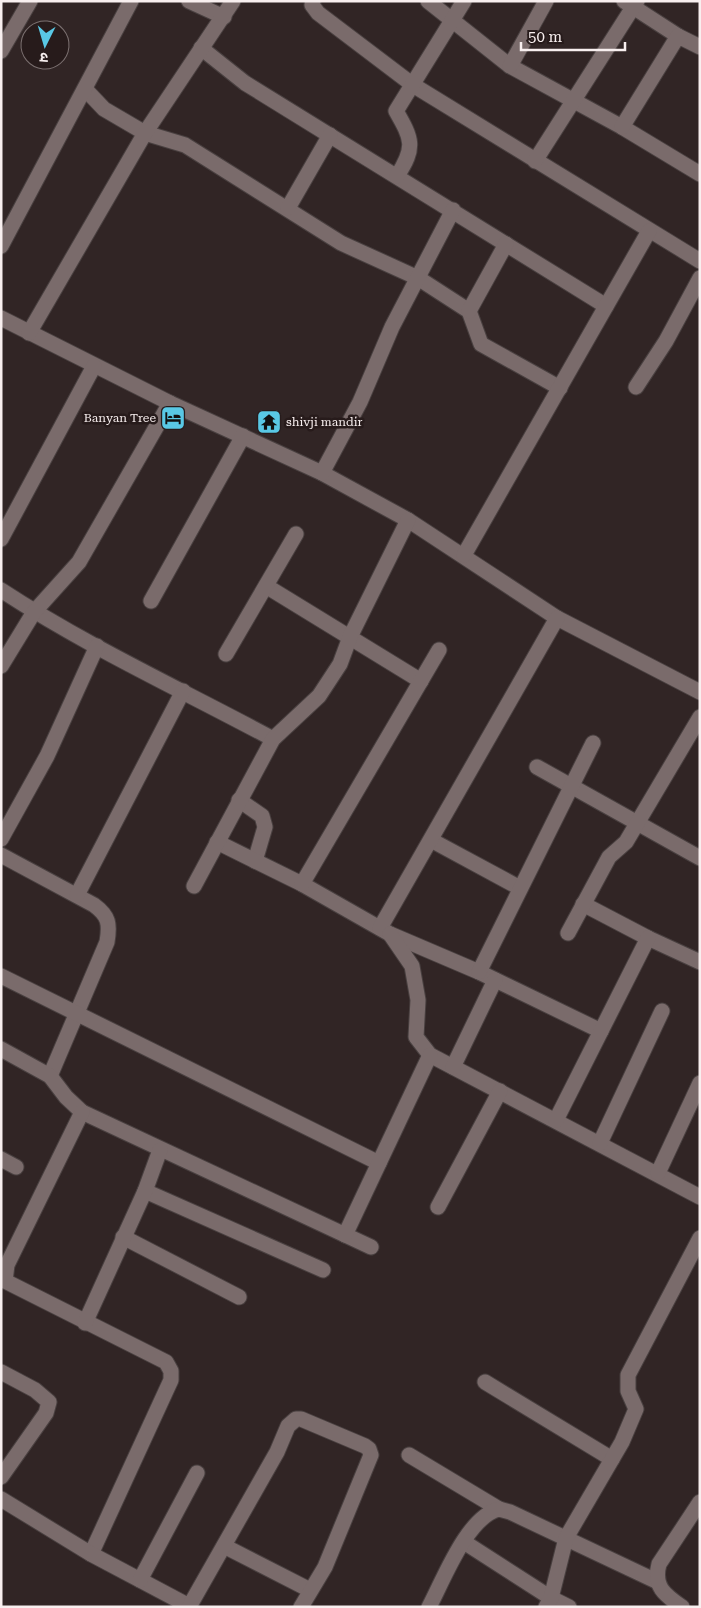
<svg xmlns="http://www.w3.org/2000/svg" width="701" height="1608" font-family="'Roboto Serif','Noto Sans Devanagari',serif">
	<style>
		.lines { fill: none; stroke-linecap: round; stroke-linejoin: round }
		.minor-casing { stroke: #494040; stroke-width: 17 }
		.minor { stroke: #7a6b6b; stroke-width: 15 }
		.labels { text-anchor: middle; stroke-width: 5; stroke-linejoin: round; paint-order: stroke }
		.poi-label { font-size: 12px; fill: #f8efef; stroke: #271b1b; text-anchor: end }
	</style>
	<rect width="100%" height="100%" fill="#312525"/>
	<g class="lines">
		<defs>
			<g id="minor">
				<path d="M189 1 224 17"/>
				<path d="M313 1 312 5 318 13 413 85 700 261"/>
				<path d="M428 1 510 66 622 127 700 174"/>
				<path d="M624 1 678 36"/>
				<path d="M201 48 245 83 606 306"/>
				<path d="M1 51 30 1"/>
				<path d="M510 66 546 1"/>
				<path d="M85 89 104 109 145 133 185 145 341 243 418 278 469 311 481 344 560 388"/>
				<path d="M622 127 678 36 700 47"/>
				<path d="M535 161 637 1"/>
				<path d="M397 176C416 147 412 139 396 111L464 1"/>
				<path d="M288 208 330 135"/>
				<path d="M1 246 131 1"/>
				<path d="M469 311 506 244"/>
				<path d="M1 318 170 403 322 473 408 520 557 618 700 692"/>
				<path d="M29 333 145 133 233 1"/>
				<path d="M636 387 666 341 700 278"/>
				<path d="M322 473 360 402 392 327 453 210"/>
				<path d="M1 539 94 366"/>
				<path d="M464 555 649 231"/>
				<path d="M266 586 421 681"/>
				<path d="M1 590C88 647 182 690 273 739"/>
				<path d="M151 601 243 436"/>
				<path d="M226 654 296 534"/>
				<path d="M1 666 34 612 79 562 170 403"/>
				<path d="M537 767 700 858"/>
				<path d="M239 800 262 816 265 827 255 861"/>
				<path d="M1 839 47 756 97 646"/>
				<path d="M431 840 520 888"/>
				<path d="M217 842 302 884 390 934 479 972 601 1031"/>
				<path d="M1 855 94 905C109 916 110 924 107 942L50 1076"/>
				<path d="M302 884 439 650"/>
				<path d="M194 886 273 739 319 696 340 664 350 637 408 520"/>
				<path d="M77 895 183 691"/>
				<path d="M583 904 648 938 700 962"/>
				<path d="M380 928 557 618"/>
				<path d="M568 933 609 857 626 842 700 717"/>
				<path d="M390 934 412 966 418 1000 416 1037 430 1055 700 1197"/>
				<path d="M479 972 593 743"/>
				<path d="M1 976 379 1163"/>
				<path d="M1 1049 50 1076 66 1097 82 1112 371 1247"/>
				<path d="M453 1067 495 980"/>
				<path d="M82 1112 7 1265 5 1281 166 1362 171 1371V1380L91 1554"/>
				<path d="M556 1120 648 938"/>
				<path d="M600 1143 662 1011"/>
				<path d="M1 1159 16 1167"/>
				<path d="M658 1173 700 1083"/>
				<path d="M145 1191 323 1270"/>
				<path d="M438 1207 500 1091"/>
				<path d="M345 1235 430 1055"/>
				<path d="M123 1237 239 1297"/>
				<path d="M85 1323 145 1191 160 1150"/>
				<path d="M1 1372 35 1390 49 1402 46 1413 1 1477"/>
				<path d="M485 1382 612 1459"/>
				<path d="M409 1455 499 1509"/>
				<path d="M1 1499 91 1554 189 1606"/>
				<path d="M464 1542 551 1598 569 1607"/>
				<path d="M224 1546 310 1590"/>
				<path d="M140 1580 197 1473"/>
				<path d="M189 1607 277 1452 288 1426 296 1419H301L365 1446 369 1449 371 1455 325 1567 301 1607"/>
				<path d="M429 1607C444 1579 467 1517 499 1509L510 1512 656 1581"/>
				<path d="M546 1607 551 1598 566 1538 622 1442 636 1409 628 1391V1375L700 1238"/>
				<path d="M682 1607C665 1595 653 1587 659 1564L700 1502"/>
			</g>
		</defs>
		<use href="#minor" class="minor-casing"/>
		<use href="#minor" class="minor"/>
	</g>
	<defs>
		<symbol id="hotel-square" viewBox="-11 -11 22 22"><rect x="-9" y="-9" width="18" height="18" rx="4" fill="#59c8e5" stroke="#271b1b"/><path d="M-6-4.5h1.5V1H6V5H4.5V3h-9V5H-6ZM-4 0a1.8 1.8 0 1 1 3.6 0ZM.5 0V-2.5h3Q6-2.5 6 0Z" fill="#111"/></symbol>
		<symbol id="temple-square" viewBox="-11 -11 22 22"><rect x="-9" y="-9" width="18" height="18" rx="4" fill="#59c8e5" stroke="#271b1b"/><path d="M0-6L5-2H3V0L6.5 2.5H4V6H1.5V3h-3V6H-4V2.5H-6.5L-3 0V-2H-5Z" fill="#111"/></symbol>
	</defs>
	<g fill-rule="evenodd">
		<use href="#hotel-square" x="159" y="404" width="28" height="28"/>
		<use href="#temple-square" x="255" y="408" width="28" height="28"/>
	</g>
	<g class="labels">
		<g class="poi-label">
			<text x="156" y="422">Banyan Tree</text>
			<text x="286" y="426" text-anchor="start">shivji mandir</text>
		</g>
	</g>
	<rect width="701" height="1608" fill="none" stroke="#f8efef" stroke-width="5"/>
	<g transform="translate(45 45) rotate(185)"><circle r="24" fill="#271b1b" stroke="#7b7070"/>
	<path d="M0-4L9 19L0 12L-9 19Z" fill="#59c8e5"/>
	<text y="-8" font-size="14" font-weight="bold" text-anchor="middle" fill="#f8efef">उ</text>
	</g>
	<path d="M521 42v8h104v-8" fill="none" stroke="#f8efef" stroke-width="2.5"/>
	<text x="528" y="42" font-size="15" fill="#f8efef" stroke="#271b1b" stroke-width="4" paint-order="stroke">50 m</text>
</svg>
